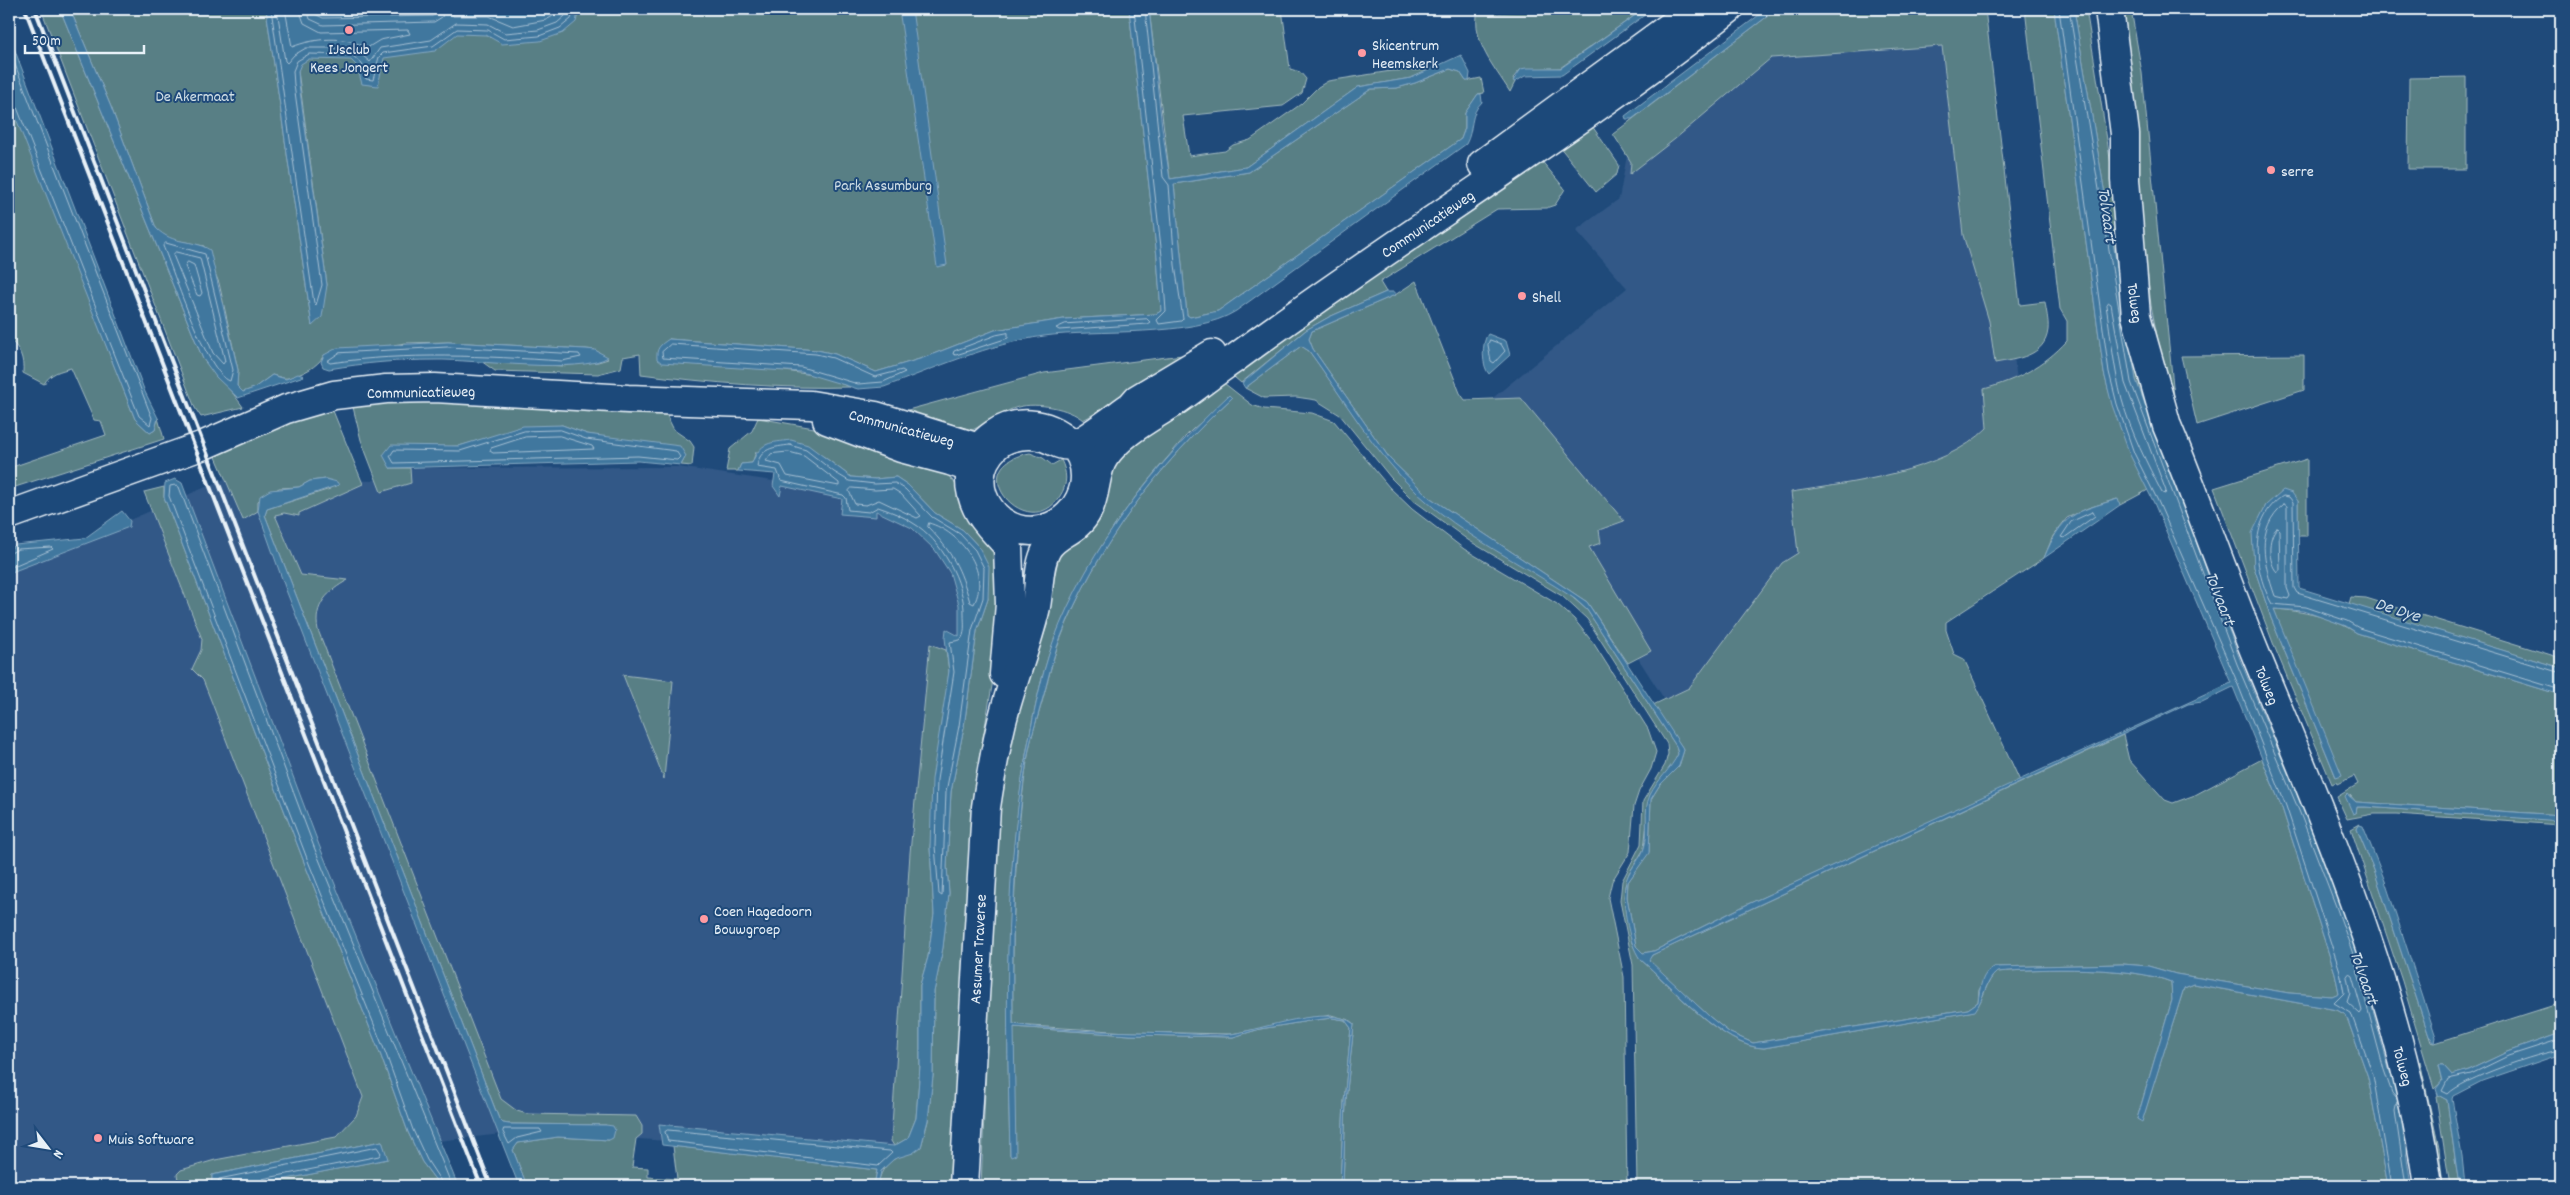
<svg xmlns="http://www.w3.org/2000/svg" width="2570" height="1195" font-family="Dekko,sans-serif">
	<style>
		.built { fill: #315887 }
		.green { fill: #587f85; stroke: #a0b8be }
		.water { fill: #41779e; stroke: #84a8c2; fill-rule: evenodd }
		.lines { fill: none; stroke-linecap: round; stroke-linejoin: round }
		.shore { stroke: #a5c0d4; stroke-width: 1 }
		.secondary-casing { stroke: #e8f1f8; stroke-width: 31 }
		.secondary { stroke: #1f4a7a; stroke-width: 28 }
		.rail { stroke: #e8f1f8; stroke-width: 4 }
		.poi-dot { fill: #ff9aa2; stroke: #1f4a7a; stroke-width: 2 }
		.labels { text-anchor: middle; stroke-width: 4; stroke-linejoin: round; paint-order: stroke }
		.poi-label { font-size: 16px; fill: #e8f1f8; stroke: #1f4a7a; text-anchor: start }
		.park-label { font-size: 16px; fill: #d2e0e7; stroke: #1f4a7a }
		.street-label { font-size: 16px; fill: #e8f1f8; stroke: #1f4a7a }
		.water-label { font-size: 18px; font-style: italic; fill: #cfdfea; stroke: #1f4a7a }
	</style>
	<rect width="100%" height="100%" fill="#1f4a7a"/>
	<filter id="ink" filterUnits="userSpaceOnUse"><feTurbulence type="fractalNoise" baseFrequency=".02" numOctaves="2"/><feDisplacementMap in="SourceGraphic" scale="10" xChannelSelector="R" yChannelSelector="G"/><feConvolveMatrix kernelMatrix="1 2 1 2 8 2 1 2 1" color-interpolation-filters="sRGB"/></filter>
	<g filter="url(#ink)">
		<g class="built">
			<path d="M1858 9H1971L2022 421 1806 558 1677 719 1564 543 1483 406 1627 288 1576 230 1619 199 1630 139 1788 16Z"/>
			<path d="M678 467 889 498 952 542 976 607 919 1135 885 1157 529 1131 438 1141 207 1186H9V572L236 474 371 481 414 468Z"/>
		</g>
		<g class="green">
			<path d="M41 9H60L203 359C216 376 231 389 243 407L201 417 195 408Z"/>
			<path d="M70 9H266L312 326 327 285 298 71 281 9H1129L1157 257 1161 311 1156 314 1064 319 995 330 923 358 876 372 835 354 817 350 669 339 785 371 821 376 850 387C781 389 710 383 641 374L640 354 623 357 621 368 598 374 495 371 481 361 562 366 598 362 608 359 595 350 586 349 448 342 406 343 324 355C318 367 301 375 288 378 283 379 277 376 272 375L254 388 243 392 237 386 238 370 219 283 204 246 166 238 156 228 111 107Z"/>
			<path d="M1149 9H1282L1290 69 1300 72 1306 79 1302 93 1283 106 1183 116 1189 156 1225 151 1233 145 1250 140 1301 104 1318 87 1328 81 1391 71 1431 70 1411 78 1358 87 1246 167 1170 179Z"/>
			<path d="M1478 9H1497L1496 14 1536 9H1644L1560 68 1521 69 1513 78 1515 82 1510 92C1494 66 1471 42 1478 9Z"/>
			<path d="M1777 9H1985L2020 305 2045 302C2046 310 2049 321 2048 330 2045 357 2016 359 1995 363L1989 321 1963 235 1942 46 1771 58 1675 139 1630 174 1631 162 1613 134Z"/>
			<path d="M2025 9H2054L2104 373C2114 414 2129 452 2148 490L2120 505 2117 499 2088 508 2067 518 2053 536 2044 558 1946 622V630L1954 654 1964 659 2020 781 1748 904 1654 951 1643 953 1636 946 1627 897 1628 882 1649 852 1651 799 1659 786 1679 766 1684 750 1653 705 1689 688 1782 563 1798 553 1791 492C1850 483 1944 472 1987 428L1984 389C2017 380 2044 366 2067 341V321L2060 309Z"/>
			<path d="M2074 9H2086L2152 420 2136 380Z"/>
			<path d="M2117 9H2131L2142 73 2174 396 2159 346 2151 305Z"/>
			<path d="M1450 69 1460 72 1466 81 1481 78 1484 93 1478 94 1465 113V128L1461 139 1218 311 1190 317 1187 315 1174 184 1249 172 1371 89 1397 88 1415 83Z"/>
			<path d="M2466 77V169H2408L2409 78Z"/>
			<path d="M9 97 135 419 150 433 155 430 158 418 164 439 9 489V468L106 435 101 421 94 420 71 368C60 371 50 373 44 384L23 373C24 358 20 348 9 339Z"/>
			<path d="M1590 123 1619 165 1617 174 1596 192 1559 146Z"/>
			<path d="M1540 159 1565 189 1555 205 1546 208 1497 209 1380 282 1386 292 1329 317 1306 330 1241 383 1234 377 1290 331Z"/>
			<path d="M1416 281 1460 393 1465 400 1521 398 1624 521 1599 530 1601 543 1589 547 1651 651 1628 663 1587 602 1429 497 1390 459 1313 349 1309 339 1312 331 1395 295Z"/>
			<path d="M1301 346 1309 351C1351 408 1386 473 1444 515 1490 548 1546 571 1587 610L1676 746 1678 754 1674 763 1650 795 1644 849 1629 873 1625 886 1624 897 1632 943 1640 959C1671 986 1723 1048 1764 1048L1974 1011C1985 999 1985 981 1997 972 2040 968 2133 966 2171 982L2172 1000 2137 1119 2142 1121 2184 988 2194 984 2337 1010 2346 1015 2368 1077 2388 1186H1637L1633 965 1620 901 1622 881 1641 844 1643 801 1665 765 1668 754 1667 744 1587 619 1562 596 1468 540 1413 500 1391 478 1340 415 1316 400 1296 397 1264 398 1245 388Z"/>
			<path d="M1205 352 1083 420C1069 408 1037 402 1018 407 1003 411 987 424 972 430L904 411 1044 373Z"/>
			<path d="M2304 355V390L2197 425 2181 356Z"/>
			<path d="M1220 380 1252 405 1264 409 1312 413 1334 421 1389 487 1412 509 1464 549 1557 604 1574 619 1594 644 1648 729 1656 752 1651 769 1639 791 1634 806 1630 852 1612 881 1608 898 1624 977 1627 1186H1343L1346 1100 1354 1024 1349 1020 1331 1015 1231 1034 1129 1032 1013 1025C1012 933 1014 840 1029 749 1032 733 1038 717 1042 702 1048 681 1052 660 1060 640 1095 548 1159 464 1232 398 1219 409 1205 418 1193 429 1184 437 1176 448 1168 457 1122 509 1077 577 1053 643 1040 679 1033 717 1026 755 1003 887 1007 1021 1010 1155H1015L1013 1027 1130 1035 1233 1037 1260 1029 1315 1020 1332 1018 1345 1020 1351 1028 1344 1102 1340 1186H981L986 1068 980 1062 993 833 1014 717 1048 623 1054 573 1047 568 1110 459Z"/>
			<path d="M395 399 651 411 666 414 674 430 690 441 694 447 692 466 681 465 686 456 629 441 587 434 562 425 487 438 459 446 437 447 390 468H410L411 483 381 492 361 440 352 403Z"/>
			<path d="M331 406 363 484 299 513V516L284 513 275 515 301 575 348 580C328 591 313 605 318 630L501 1099 517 1111 527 1114 636 1116 642 1126V1134L636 1139 632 1167 648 1168V1177L677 1179 673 1146 877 1170 874 1186H527L513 1150 518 1143 558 1137 609 1140 606 1125 509 1124 503 1123 499 1119 265 515 267 509 330 489 326 479 310 481 299 487 279 488 258 501V511L243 520 213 450Z"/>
			<path d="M758 418 825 430 947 474 958 487 994 543 1001 603 992 686 976 778 970 847 951 1186H878C881 1160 900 1156 921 1147L928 1121 933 1076 934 992 943 947 949 893 947 867 951 792 964 727 977 631 988 599 979 547 963 530 935 513 908 485 896 477 875 479 851 477 823 456 756 452 752 463 741 464 738 471H726L730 449 752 431Z"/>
			<path d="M1030 453 1043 458 1052 465 1061 460C1067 472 1068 484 1060 496 1029 546 957 466 1030 453Z"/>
			<path d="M2307 459V536H2298V501L2266 505 2253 533 2254 567 2271 618 2336 777 2274 609C2303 611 2332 617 2357 633L2561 695V815L2356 802 2350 795 2356 813 2357 807H2365L2554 820 2561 821V825L2396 814H2374L2347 819 2337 797 2358 784 2354 776 2337 784 2336 782 2332 784 2275 648 2214 488Z"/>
			<path d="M164 487V497L304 862 381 1056 408 1132 422 1162 440 1186H251L387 1159 382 1141 212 1175V1186H179L177 1174 181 1170 215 1160 336 1137 356 1116 363 1097 212 703 203 680 192 669 201 650 202 639 144 492Z"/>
			<path d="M2351 597 2366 598 2561 658V668L2349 604Z"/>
			<path d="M930 644 946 650 949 671 930 847 934 914 928 957 920 985V1066L916 1118 908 1138 894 1146 891 1141 910 853Z"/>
			<path d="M623 675 673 681 664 779 663 776Z"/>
			<path d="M2123 735 2129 760 2165 800 2173 803 2195 795 2262 759 2282 808 2335 973 2339 993 2332 996 2289 993 2176 974 2148 966 2122 964 1994 967 1979 990 1978 1002 1968 1009 1753 1043 1730 1033 1710 1017 1648 960 1652 955Z"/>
			<path d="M2360 824 2357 829 2374 870 2431 1042 2435 1043 2561 1003V1033L2507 1052 2469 1070 2452 1075 2443 1065H2438L2442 1082 2434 1089 2402 981 2351 829Z"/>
			<path d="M2420 1061 2439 1148 2443 1186H2437L2415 1070Z"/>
			<path d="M2438 1095 2447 1100 2459 1186H2450L2436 1096Z"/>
		</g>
		<g class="water">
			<path d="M60 9H70L111 107 156 228C174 246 191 238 210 250L238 370 237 386 243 392 254 388 272 375 286 379 298 374 304 376 238 398 216 377 203 359Z"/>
			<path d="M266 9H314L323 13 579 9 576 22 563 33 540 41 502 44 486 35 457 34 435 51 384 58 378 86 362 84 357 66 351 60 309 59 301 64 298 71 299 84 327 285 322 317 312 326Z"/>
			<path d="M899 9H912L947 265 937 267Z"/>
			<path d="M1129 9H1149L1162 127 1170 179 1246 167 1358 87 1411 78 1461 55 1470 73 1469 81H1466L1460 72 1450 69 1415 83 1397 88 1371 89 1249 172 1174 184 1187 315 1190 317 1218 311 1461 139 1465 128V113L1478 94H1481L1482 102C1469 114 1474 130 1466 144L1236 311C1194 338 1095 329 1044 336 988 344 936 368 884 387L858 389 801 372 662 363 657 359C656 348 660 345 669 339L817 350 835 354 876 372 923 358 995 330 1064 319 1156 314 1161 311 1157 257Z"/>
			<path d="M1644 9H1653L1562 75 1525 76 1515 82 1513 81 1521 69 1526 68H1561Z"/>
			<path d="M1767 9H1777L1632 119H1626L1625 116Z"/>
			<path d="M2054 9H2074L2136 380 2241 662 2304 811 2341 908 2357 952 2389 1069 2403 1109 2400 1110 2411 1186H2388L2368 1077 2346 1015 2337 1010 2194 984 2184 988 2142 1122 2137 1119 2172 1000 2171 982C2133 966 2040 968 1997 972 1985 981 1984 999 1975 1011L1764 1048C1723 1048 1671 985 1640 959 1628 942 1620 898 1627 878 1631 867 1641 859 1644 848 1650 831 1642 812 1650 795 1657 780 1671 769 1678 754L1676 746 1587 610 1575 599C1523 564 1462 536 1417 493 1374 452 1344 399 1309 351L1301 346 1245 388 1242 383 1306 330 1329 317 1386 292H1395V295L1312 331 1309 339 1313 349 1390 459 1429 497 1587 602 1684 750 1679 766 1659 786 1651 799 1649 853 1628 882 1627 897 1636 946 1643 953 1654 951 1748 904 2231 683 2154 503 2130 455 2112 405 2104 373ZM2233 687 2282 808 2335 973 2339 993 2332 996 2289 993 2176 974 2148 966 2122 964 1994 967C1981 973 1980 988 1978 1002L1968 1009 1753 1043 1730 1033 1710 1017 1649 960 1652 955 2188 704 2202 702Z"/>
			<path d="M9 35 145 392 158 418 155 430 150 433 135 419 9 101Z"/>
			<path d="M1488 334 1506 341 1510 355 1489 374C1482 367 1481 343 1488 334Z"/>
			<path d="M448 342 586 349 595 350 608 357C582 375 473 359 435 360 400 360 364 363 329 369L323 367 321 362 324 355 337 348Z"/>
			<path d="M1229 395 1232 398C1159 464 1096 547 1060 639 1052 659 1048 681 1042 701 1038 717 1032 733 1029 749 1013 839 1012 933 1013 1024 1064 1032 1119 1031 1170 1033 1190 1033 1212 1037 1231 1034 1262 1030 1328 1003 1354 1024L1346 1100 1343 1186H1340L1344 1102 1351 1028 1345 1020 1332 1018 1315 1020 1260 1029 1233 1037 1130 1035 1014 1027 1016 1155 1011 1157 1010 1155C1007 1021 1002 887 1026 755 1033 717 1040 679 1053 642 1088 548 1156 463 1229 395Z"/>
			<path d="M562 425 587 434 680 446 686 456 681 465 638 461 390 468 383 455 391 445 459 446 523 426Z"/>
			<path d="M791 440 808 445 851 477 875 479 896 477 908 485 935 513 963 530 979 547 989 567 988 599 977 631 964 727 951 792 947 867 949 893 943 948 934 992 933 1076 928 1120 921 1147 913 1153 894 1159 881 1171 878 1186H874L877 1170 662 1145 659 1124 894 1146 908 1138 916 1118 920 1066V985L928 957 934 914 930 847 932 779 949 671 945 638 946 629 959 636V605L950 573 935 550 912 528 876 511V517L840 514 842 499 782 486 780 496 773 486 775 474 738 471 741 464 752 463C761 441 770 443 791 440Z"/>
			<path d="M175 479 182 483 319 845 458 1186H440L422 1162 408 1132 381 1056 304 862 164 497 165 483Z"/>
			<path d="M326 479 337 482 339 485 267 509 265 515 499 1119 503 1123 509 1124 606 1125 613 1126 615 1130 613 1138 609 1140 558 1137 518 1143 513 1150 527 1186H519L491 1115 286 590 258 511 260 496 270 490 299 487 310 481Z"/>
			<path d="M2283 490 2292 493 2298 501 2299 588 2561 668V695L2357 633 2346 626 2304 611 2274 609 2342 775 2336 777 2271 618 2254 567 2252 533 2266 505Z"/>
			<path d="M2118 499 2120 505 2044 558C2062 514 2074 512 2118 499Z"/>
			<path d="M122 511 130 521 129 527 9 573V551L15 545 85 538Z"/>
			<path d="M2347 794 2356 802 2561 815V821L2365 807H2357L2356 813 2353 814 2345 796Z"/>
			<path d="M2359 825 2363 826 2385 881 2436 1037 2435 1043 2429 1036 2374 870 2357 829Z"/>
			<path d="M2561 1033V1054L2482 1081 2453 1096 2452 1099 2462 1156 2465 1186H2459L2447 1100 2438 1095 2436 1089 2442 1081 2438 1065H2443L2452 1075 2469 1070 2507 1052Z"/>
			<path d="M382 1141 388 1159 251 1186H212V1175Z"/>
		</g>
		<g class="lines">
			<g class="shore">
				<path d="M271 9 314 303 316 305 322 285 294 85 293 71 297 61 309 54 352 55 362 64 366 79 373 80 379 57 383 53 433 46 457 29 488 30 504 39 539 36 560 28 571 19 574 9"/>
				<path d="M277 9 285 61 287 63 294 55 306 48H337L355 49 370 62 380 48 431 40 456 23 488 24 505 33 538 30 557 23 565 16 567 9"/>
				<path d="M285 9 292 47C314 38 346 35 367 48L380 40 410 34 408 30 321 32 304 23 299 9"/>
				<path d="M307 9 310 19 323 25 434 22 442 17 444 9"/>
				<path d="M313 9 315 14 323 18 432 16 437 14 438 9"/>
				<path d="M452 9 453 16H489L513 26 546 20 553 16 560 9"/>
				<path d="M1134 9 1162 256 1166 311 1157 320 1159 324 1181 321 1183 319 1175 265 1169 185 1163 177 1145 9"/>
				<path d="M2059 9 2109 372 2117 404 2134 453 2158 501 2235 677 2286 806 2340 971 2344 993 2334 1003 2351 1013 2373 1075 2392 1186"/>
				<path d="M2069 9 2131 382 2237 664 2300 813 2337 909 2353 954 2384 1070 2392 1093 2397 1099"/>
				<path d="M9 49 152 418 150 425 139 416 16 105 9 101"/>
				<path d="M166 243 205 254 233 370 230 381C206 373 174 272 163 246Z"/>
				<path d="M176 252 200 258 225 361 223 364 213 353 173 255Z"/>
				<path d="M188 262 194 265 202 293 200 296 197 295 185 266Z"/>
				<path d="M2108 302 2111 304 2125 383 2166 491 2165 494 2162 493C2147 463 2131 433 2122 400 2114 369 2111 337 2106 305Z"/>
				<path d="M1147 319 1150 322 1147 324 1059 330 1056 328 1065 324Z"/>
				<path d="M1008 333V338L956 355 953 354 954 351 996 335Z"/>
				<path d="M1490 340 1501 344 1505 351 1494 363 1491 361 1488 345Z"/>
				<path d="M671 344 816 354 833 358 875 377 902 370 905 372 883 382 858 384 801 367 663 358 662 352Z"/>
				<path d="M448 347 579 354 581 357 562 361C484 356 407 352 330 363L327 361 339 353Z"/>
				<path d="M561 430 586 439 676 451 680 457 677 460 638 456 394 463 390 456 394 450 460 451 524 431Z"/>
				<path d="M560 436 592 446 594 449 493 453 490 451 491 448 525 437Z"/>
				<path d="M790 445 806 450 834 472 849 481 875 484 895 483 905 489 932 517 960 534 975 550 984 568 983 598 972 630 959 726 946 792 942 896 939 894 935 846 937 780 954 672 950 642 960 640C966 635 964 623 964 614 965 583 941 539 913 523 903 516 890 511 878 507L869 512 848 510 846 498 843 495 781 481 777 470 757 467C759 448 774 447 790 445Z"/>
				<path d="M789 452 804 456 839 483V486L787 476 781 465 766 461 771 454Z"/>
				<path d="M852 488 875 490 893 489 901 494 921 516 917 518 879 500 866 505 855 504 849 491Z"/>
				<path d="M2284 504 2287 506V588L2290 596 2288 599 2275 596C2264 564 2254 529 2284 504Z"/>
				<path d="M2093 512 2095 516 2064 538 2061 537 2071 522Z"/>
				<path d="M929 523C960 532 991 571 974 604L970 602C960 568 953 553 928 527Z"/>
				<path d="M2277 528 2279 530 2280 570 2277 572C2268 563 2267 537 2277 528Z"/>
				<path d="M9 554 18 549 51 547 53 549 9 568"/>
				<path d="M2561 673 2297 593 2294 588 2293 502 2289 497 2283 496C2247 519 2254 572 2272 604L2306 607 2347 621 2359 628 2561 690"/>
				<path d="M2349 974 2352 976 2362 1011 2360 1014 2347 1002 2350 993 2347 977Z"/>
				<path d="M2561 1039 2508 1056 2471 1074 2448 1079 2442 1091 2448 1094C2462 1079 2540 1052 2561 1050"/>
				<path d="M2397 1102 2395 1111 2406 1186"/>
				<path d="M504 1129H540L542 1132 517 1138 509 1144 503 1132Z"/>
				<path d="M668 1130 890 1151 892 1153 878 1166 668 1141 665 1132Z"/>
				<path d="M217 1186 219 1179 377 1147 381 1153 379 1156 262 1179 258 1186"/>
				<path d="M444 1186 427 1160 413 1130 386 1054 308 861 169 496 170 486 175 485 179 487 314 847 452 1186"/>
			</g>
			<defs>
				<g id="secondary">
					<path d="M2109 9 2125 134V180L2136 316 2167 426C2199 503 2226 582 2258 660 2328 830 2403 1003 2428 1186"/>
					<path d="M1482 164 1694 9"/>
					<path d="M827 420 901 448 950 461 981 472"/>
					<path d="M9 515 204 445 286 409 334 395 386 389 435 388 628 399 811 405 876 416 979 448"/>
					<path d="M1004 674 1010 604 1008 547C998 534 984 523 977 508 947 445 1020 397 1070 442 1083 454 1087 470 1084 487 1080 504 1068 519 1052 526 1002 549 955 485 996 446 1008 435 1032 432 1046 438 1055 441 1061 447 1071 445 1083 443 1119 414 1131 406L1137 399 1212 354"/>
					<path d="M964 1186 986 807C991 774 996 742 1005 710 1014 677 1027 644 1035 611 1040 591 1037 567 1047 549 1057 532 1077 533 1088 510 1097 493 1094 471 1105 456 1122 432 1149 419 1173 403 1194 389 1213 373 1234 359 1396 239 1570 134 1729 9"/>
				</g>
			</defs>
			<use href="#secondary" class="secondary-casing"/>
			<use href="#secondary" class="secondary"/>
			<g class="rail">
				<path d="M25 9 481 1186"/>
				<path d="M35 9 491 1186"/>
			</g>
		</g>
	</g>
	<g class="poi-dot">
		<circle cx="349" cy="30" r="5"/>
		<circle cx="1362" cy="53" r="5"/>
		<circle cx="2271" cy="170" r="5"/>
		<circle cx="1522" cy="296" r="5"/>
		<circle cx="704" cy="919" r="5"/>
		<circle cx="98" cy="1138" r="5"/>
	</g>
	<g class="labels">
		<g class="poi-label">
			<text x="1372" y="50">Skicentrum<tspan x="1372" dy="18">Heemskerk</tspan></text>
			<text x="349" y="54" text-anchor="middle">IJsclub<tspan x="349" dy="18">Kees Jongert</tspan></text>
			<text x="2281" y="176">serre</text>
			<text x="1532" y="302">Shell</text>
			<text x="714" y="916">Coen Hagedoorn<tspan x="714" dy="18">Bouwgroep</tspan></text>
			<text x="108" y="1144">Muis Software</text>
		</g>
		<g class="park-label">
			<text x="195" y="101">De Akermaat</text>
			<text x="883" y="190">Park Assumburg</text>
		</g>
		<g class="street-label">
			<text transform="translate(1427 223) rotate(-34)" y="6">Communicatieweg</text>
			<text transform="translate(2136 303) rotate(83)" y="6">Tolweg</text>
			<text transform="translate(421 391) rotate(-1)" y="6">Communicatieweg</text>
			<text transform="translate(902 427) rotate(15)" y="6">Communicatieweg</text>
			<text transform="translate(2268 685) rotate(68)" y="6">Tolweg</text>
			<text transform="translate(977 949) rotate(-87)" y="6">Assumer Traverse</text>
			<text transform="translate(2404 1066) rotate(75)" y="6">Tolweg</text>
		</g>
		<g class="water-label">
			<text transform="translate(2108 215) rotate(82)" y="6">Tolvaart</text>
			<text transform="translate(2221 598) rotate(69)" y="6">Tolvaart</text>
			<text transform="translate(2398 609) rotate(18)" y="6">De Dye</text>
			<text transform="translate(2365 977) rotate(71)" y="6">Tolvaart</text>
		</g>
	</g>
	<rect width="2570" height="1195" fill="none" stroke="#1f4a7a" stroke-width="30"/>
	<rect x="15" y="15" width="2540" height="1165" fill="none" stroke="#e8f1f8" stroke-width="2" filter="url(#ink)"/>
	<g transform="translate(48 1148) rotate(121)" stroke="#1f4a7a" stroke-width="4" paint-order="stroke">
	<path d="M0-4L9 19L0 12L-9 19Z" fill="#e8f1f8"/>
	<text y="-8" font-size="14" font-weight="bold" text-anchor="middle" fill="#e8f1f8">N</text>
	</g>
	<path d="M25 45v8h119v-8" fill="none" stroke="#e8f1f8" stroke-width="2.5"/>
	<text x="32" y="45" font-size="15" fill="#e8f1f8" stroke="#1f4a7a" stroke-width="4" paint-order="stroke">50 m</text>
</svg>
